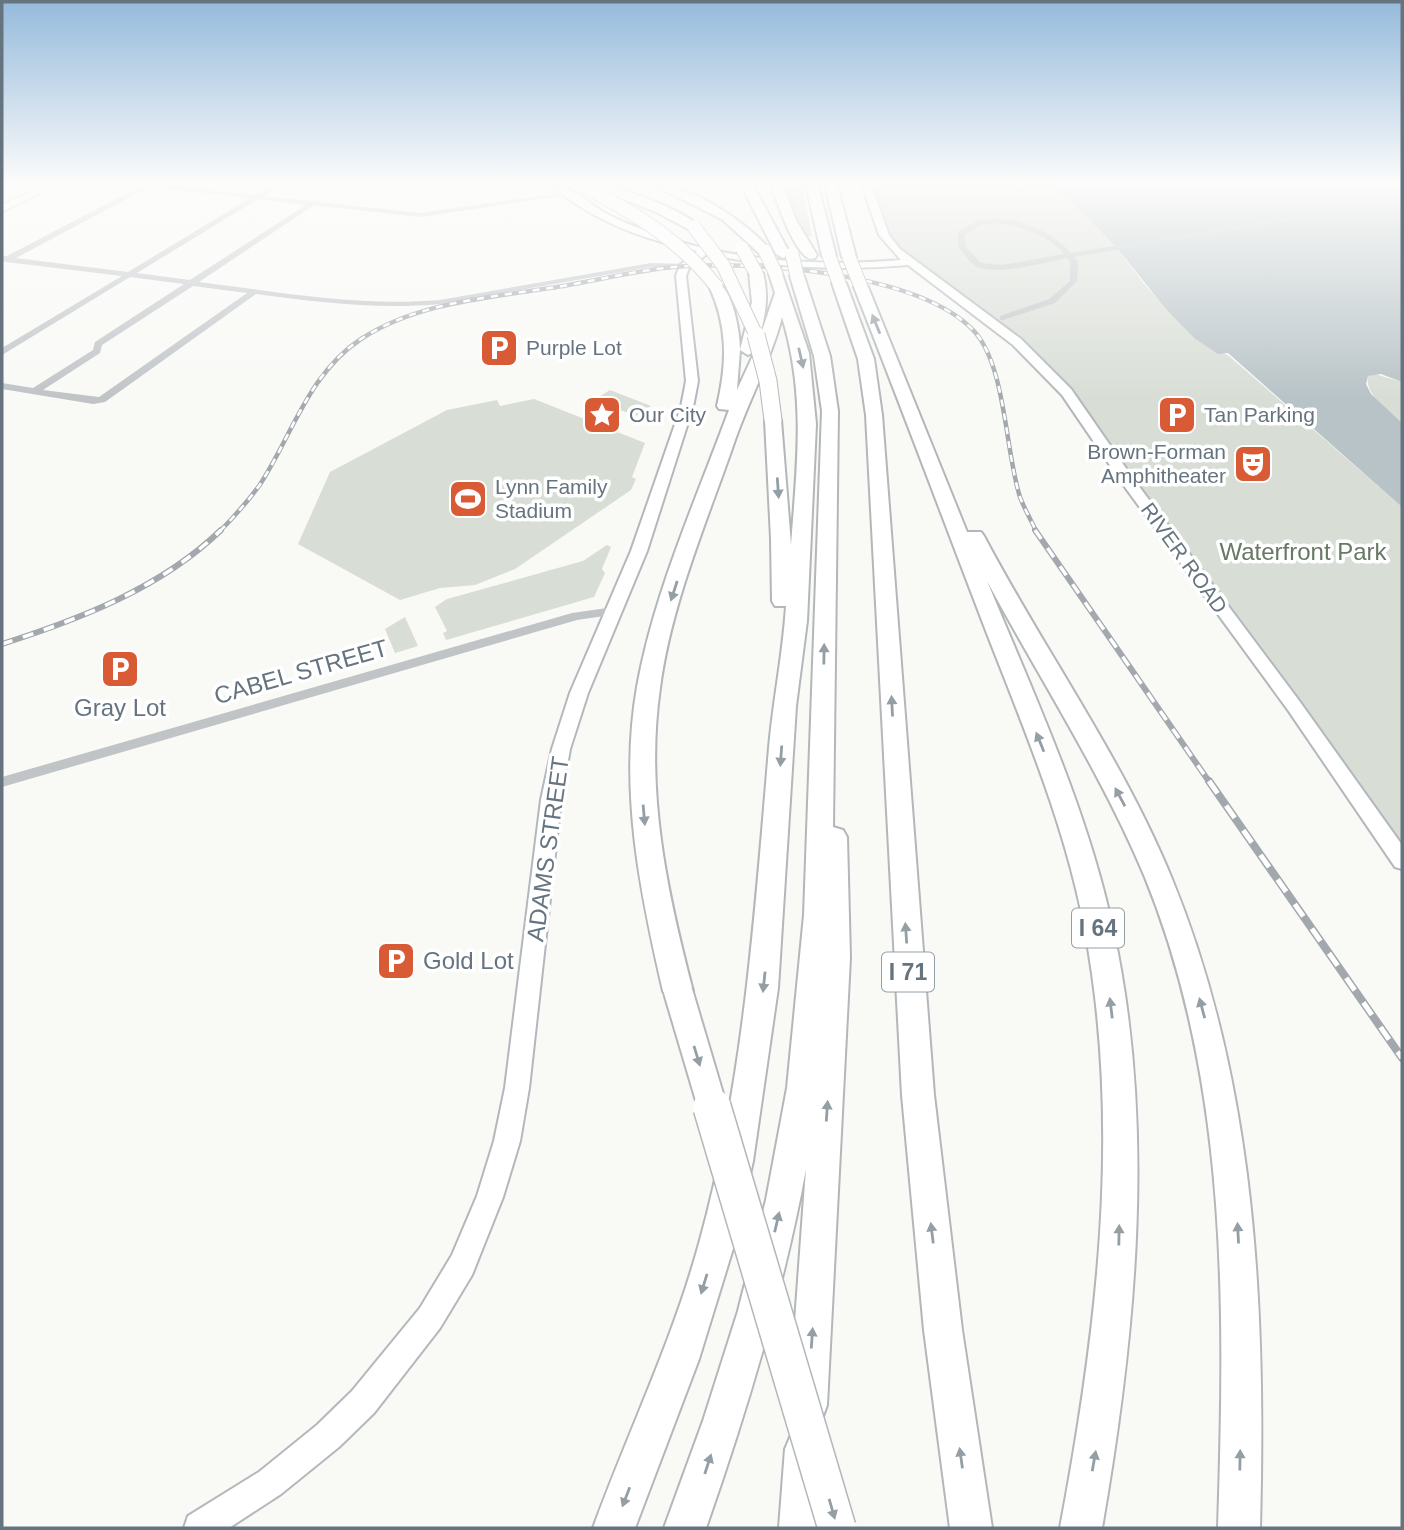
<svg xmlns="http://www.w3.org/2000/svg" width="1404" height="1530" font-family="Helvetica,sans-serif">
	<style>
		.green { fill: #d8ddd6 }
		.water { fill: #b8c3c7 }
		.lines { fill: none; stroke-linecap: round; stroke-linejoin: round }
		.secondary-casing { stroke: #b2b8bc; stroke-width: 4 }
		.primary-casing { stroke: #b4b8bc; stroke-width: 3 }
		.highway-casing { stroke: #b3b7ba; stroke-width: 4 }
		.street { fill: #c0c4c7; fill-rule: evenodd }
		.secondary { fill: #fff; fill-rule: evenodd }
		.primary { fill: #fff; fill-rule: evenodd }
		.highway { fill: #fff; fill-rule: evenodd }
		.rail-far2-casing { stroke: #a2a8ad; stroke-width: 4.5 }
		.rail-far1-casing { stroke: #a2a8ad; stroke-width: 6 }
		.rail-casing { stroke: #a2a8ad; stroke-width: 8 }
		.rail-far2 { stroke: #fff; stroke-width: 2.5; stroke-dasharray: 7; stroke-linecap: butt }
		.rail-far1 { stroke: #fff; stroke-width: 3.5; stroke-dasharray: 11; stroke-linecap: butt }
		.rail { stroke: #fff; stroke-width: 5; stroke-dasharray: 15; stroke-linecap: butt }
		.highway-bridge-far3-casing { stroke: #b3b7ba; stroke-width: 15; stroke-linecap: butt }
		.highway-bridge-far2-casing { stroke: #b3b7ba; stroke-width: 19; stroke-linecap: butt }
		.highway-bridge-far1-casing { stroke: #b3b7ba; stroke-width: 32; stroke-linecap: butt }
		.highway-bridge-casing { stroke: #b3b7ba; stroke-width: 40; stroke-linecap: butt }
		.highway-bridge-far3 { stroke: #fff; stroke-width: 13 }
		.highway-bridge-far2 { stroke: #fff; stroke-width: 17 }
		.highway-bridge-far1 { stroke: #fff; stroke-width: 28 }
		.highway-bridge { stroke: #fff; stroke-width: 37 }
		.oneway { fill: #949ea5 }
		.labels { text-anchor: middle; stroke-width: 7; stroke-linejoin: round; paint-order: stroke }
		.far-poi-label { font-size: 21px; fill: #66747f; stroke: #fff; text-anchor: start }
		.far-street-label { font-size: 21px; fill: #66747f; stroke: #fff }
		.shield { fill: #fff; stroke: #949ea5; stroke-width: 2 }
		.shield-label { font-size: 23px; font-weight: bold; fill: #66747f }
		.park-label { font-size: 24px; fill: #677864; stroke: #fff }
		.street-label { font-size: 24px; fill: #66747f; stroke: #fff }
		.poi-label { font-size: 24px; fill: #66747f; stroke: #fff }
	</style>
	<rect width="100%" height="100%" fill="#f9f9f6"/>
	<g class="green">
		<path d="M781 185 802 186 812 237C795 234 787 200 781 185Z"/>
		<path d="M867 185H1041L1066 196 1112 242 1144 284 1194 338 1229 356 1402 507V863L1049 372 908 262 884 235Z"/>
		<path d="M1375 374 1402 382V423C1390 411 1364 395 1368 376Z"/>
		<path d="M610 390 651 406 636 416 594 400Z"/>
		<path d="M534 399 645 443 632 477 636 479 631 490 515 569 475 585 440 588 400 600 298 544 330 472 447 410 497 400 500 406Z"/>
		<path d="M607 545 611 547 602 569 605 573 594 597 446 640 443 633 447 631 435 607 447 599 583 561Z"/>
		<path d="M405 617 418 646 395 653 385 629Z"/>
	</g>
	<path class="water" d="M1041 185H1402V382L1381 374 1368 376 1366 384 1371 394 1402 423V507L1228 353 1218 354 1194 338 1166 309 1116 247 1066 196Z"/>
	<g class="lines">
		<defs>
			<path id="secondary" d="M552 185C572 185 590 205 607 214 620 221 633 226 647 231 726 261 817 267 901 260L879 235 862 185H871L889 235 900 249 1021 339 1071 389 1132 477 1300 702 1402 845V869L1395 867 1288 710 1122 483 1062 395 1013 345 908 265C841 271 773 268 707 254L689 268 686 276 698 381 693 407 647 551 588 693 570 749 561 800 529 1088 520 1141 503 1197 472 1275 440 1328 374 1413 339 1447 281 1494 229 1528H184L188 1516 259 1472 317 1425 352 1391 420 1308 452 1255 477 1196 494 1141 505 1088 541 800 552 749 570 693 631 551 681 407 686 381 676 276 680 265 697 251C646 240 591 221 552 185Z"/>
			<path id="primary" d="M43 185H56L2 212V205Z"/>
			<g id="highway">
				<path d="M587 185C616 185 679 207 700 227L698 230H690L656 212Z"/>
				<path d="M654 185C692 185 747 222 771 251L765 255 760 254 723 220Z"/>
				<path d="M741 185H753L790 254 788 257 783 258 776 254Z"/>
				<path d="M771 185H783L796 220 817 255 815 258 810 259C794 253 777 202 771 185Z"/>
				<path d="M806 185H818L836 256 834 259 829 260 822 256Z"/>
				<path d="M825 185H837L856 257 854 260 849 261 842 257Z"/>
				<path d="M756 269 763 273C770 299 764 322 756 348L775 293 769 274 771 271H781L809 353 816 424 807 621 796 706 778 988 753 1161 735 1242 699 1359 635 1528H593C628 1432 673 1340 700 1240 744 1080 755 913 769 748 773 701 783 654 786 606H775L772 601 771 538 765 420 773 415 781 420 791 545C797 465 806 395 782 317 772 357 749 400 735 440 707 521 671 604 660 688 645 791 667 892 693 991L688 1000 678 1004 668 1000 663 991C640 892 619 789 637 687 654 592 696 500 729 410L719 409 717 406C727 363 728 327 709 286L716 282C733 288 740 333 740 350L752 302 749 273ZM740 350 748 355 755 351 737 390Z"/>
				<path d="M797 272 804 276 830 356 838 411 833 827 843 830 847 837 850 958 827 1405 822 1419 808 1424 794 1419 789 1405 806 1169C783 1292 747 1411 706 1528H664L703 1421 738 1311 766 1200 787 1088 804 915 822 411 814 356 790 276Z"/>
				<path d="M839 279 846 283 874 359 882 415 934 1095 962 1330 992 1528H950L924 1330 902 1095 866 415 858 359 832 283Z"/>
				<path d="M861 283 868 287 967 532H981L984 536C1044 650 1123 759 1172 879 1256 1084 1266 1308 1260 1528H1218C1225 1309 1229 1082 1144 875 1101 773 1040 679 987 581 1034 695 1087 808 1113 929 1156 1125 1136 1333 1102 1528H1060C1097 1332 1122 1129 1085 931 1066 827 1024 729 986 631 942 516 899 401 854 287Z"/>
				<path d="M805 1429 819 1435 825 1449 821 1528H779L785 1449 791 1435Z"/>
			</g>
		</defs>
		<use href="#secondary" class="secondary-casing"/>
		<use href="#primary" class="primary-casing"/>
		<use href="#highway" class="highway-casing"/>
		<g class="street">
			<path d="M143 185H165L256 195 272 185H280L264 196 420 213 569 192 572 194 420 217 314 205 199 282C279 292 359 307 440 300L651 263 685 264 689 266 685 268 651 267 440 304C378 310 317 302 256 294L105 402 93 404 2 389V383L33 388 93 350 95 342 184 284 130 277 2 355V348L122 276 6 262 2 260V256H7ZM149 187 250 198 128 272 16 258ZM258 199 306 205 190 280 137 273ZM193 286 247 293 99 397 43 390 100 353 102 345Z"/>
			<path d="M1402 198V202L1074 257 1078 261 1077 281 1055 303 1003 320H1000V316L1049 299 1070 281V262L1067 258C1046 262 997 276 978 267 970 264 964 253 958 247V232C964 229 971 223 978 221 1009 212 1051 230 1071 253ZM1005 224C1027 230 1049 236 1064 254L1002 265 981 263 966 247 965 235 981 225Z"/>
			<path d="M614 607 618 608 620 611 618 614 577 620 2 787V777L572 613Z"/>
		</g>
		<use href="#secondary" class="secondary"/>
		<use href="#primary" class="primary"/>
		<use href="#highway" class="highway"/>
		<defs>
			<path id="rail-far2" d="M220 531C234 517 247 502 259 486 292 436 308 374 361 339 416 303 486 298 550 288 591 282 632 271 674 267 750 260 917 272 973 330 1006 364 1005 451 1020 497 1024 508 1031 520 1036 531"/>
			<g id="rail-far1">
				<path d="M1035 530 1210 783"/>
				<path d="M2 644C80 619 161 588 221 530"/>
			</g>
			<path id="rail" d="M1209 781 1402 1058"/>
		</defs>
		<use href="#rail-far2" class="rail-far2-casing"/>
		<use href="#rail-far1" class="rail-far1-casing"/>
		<use href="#rail" class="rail-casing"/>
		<use href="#rail-far2" class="rail-far2"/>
		<use href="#rail-far1" class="rail-far1"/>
		<use href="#rail" class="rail"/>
		<defs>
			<g id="highway-bridge-far3">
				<path d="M582 185C633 212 680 240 716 286"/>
				<path d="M694 227 723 265 757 337"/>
				<path d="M742 248 756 273"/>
				<path d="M765 251 776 274"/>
				<path d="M792 254 797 276"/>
				<path d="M829 256 839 283"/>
				<path d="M849 257 861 287"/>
			</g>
			<path id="highway-bridge-far2" d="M756 335 768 381 773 420"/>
			<path id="highway-bridge-far1" d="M678 991 713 1109"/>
			<path id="highway-bridge" d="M712 1107 837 1528"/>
		</defs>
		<use href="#highway-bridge-far3" class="highway-bridge-far3-casing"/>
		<use href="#highway-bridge-far2" class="highway-bridge-far2-casing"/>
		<use href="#highway-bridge-far1" class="highway-bridge-far1-casing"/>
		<use href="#highway-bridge" class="highway-bridge-casing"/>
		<use href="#highway-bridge-far3" class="highway-bridge-far3"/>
		<use href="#highway-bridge-far2" class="highway-bridge-far2"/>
		<use href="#highway-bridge-far1" class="highway-bridge-far1"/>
		<use href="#highway-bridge" class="highway-bridge"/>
	</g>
	<defs><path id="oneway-solid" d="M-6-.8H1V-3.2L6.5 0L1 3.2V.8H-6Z" transform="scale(1.75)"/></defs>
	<g class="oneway">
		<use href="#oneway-solid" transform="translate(876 324) rotate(-112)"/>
		<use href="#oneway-solid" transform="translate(801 358) rotate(77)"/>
		<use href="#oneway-solid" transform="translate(778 488) rotate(86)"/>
		<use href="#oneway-solid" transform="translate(674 591) rotate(108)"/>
		<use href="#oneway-solid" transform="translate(824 654) rotate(-89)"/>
		<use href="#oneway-solid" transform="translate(892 706) rotate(-93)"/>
		<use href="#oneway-solid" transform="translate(1040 742) rotate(-112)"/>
		<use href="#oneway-solid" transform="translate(781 756) rotate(94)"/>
		<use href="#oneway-solid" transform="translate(1120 797) rotate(-118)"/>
		<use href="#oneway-solid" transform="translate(644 815) rotate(85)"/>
		<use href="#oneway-solid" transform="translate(906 933) rotate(-94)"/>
		<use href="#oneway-solid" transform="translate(764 982) rotate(96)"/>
		<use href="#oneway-solid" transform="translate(1111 1008) rotate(-97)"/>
		<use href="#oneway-solid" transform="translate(1202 1008) rotate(-105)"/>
		<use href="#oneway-solid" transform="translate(697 1056) rotate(73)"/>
		<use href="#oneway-solid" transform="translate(827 1111) rotate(-86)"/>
		<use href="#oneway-solid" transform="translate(777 1222) rotate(-77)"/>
		<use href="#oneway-solid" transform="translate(932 1233) rotate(-97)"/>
		<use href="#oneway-solid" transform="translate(1238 1233) rotate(-93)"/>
		<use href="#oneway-solid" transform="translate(1119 1235) rotate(-89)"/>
		<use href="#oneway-solid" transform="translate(704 1284) rotate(107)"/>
		<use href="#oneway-solid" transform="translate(812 1338) rotate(-86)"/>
		<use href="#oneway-solid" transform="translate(961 1458) rotate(-98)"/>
		<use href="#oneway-solid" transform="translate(1240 1460) rotate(-89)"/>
		<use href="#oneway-solid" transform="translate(1094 1461) rotate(-80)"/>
		<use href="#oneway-solid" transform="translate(708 1464) rotate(-72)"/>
		<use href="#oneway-solid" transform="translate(626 1497) rotate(111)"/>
		<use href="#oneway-solid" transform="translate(832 1509) rotate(74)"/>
	</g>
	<linearGradient id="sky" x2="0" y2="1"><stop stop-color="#95badb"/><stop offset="0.46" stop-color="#fcfcfb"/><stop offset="1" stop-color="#fcfcfb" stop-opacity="0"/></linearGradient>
	<rect width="1404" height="399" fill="url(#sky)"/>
	<defs>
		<symbol id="parking-square" viewBox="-11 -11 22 22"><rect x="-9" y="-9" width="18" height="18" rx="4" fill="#d95b36" stroke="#fff"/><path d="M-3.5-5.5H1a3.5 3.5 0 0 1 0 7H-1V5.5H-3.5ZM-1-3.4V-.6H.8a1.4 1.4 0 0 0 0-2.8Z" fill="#fff"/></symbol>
		<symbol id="sight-square" viewBox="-11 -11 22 22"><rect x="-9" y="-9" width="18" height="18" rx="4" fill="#d95b36" stroke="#fff"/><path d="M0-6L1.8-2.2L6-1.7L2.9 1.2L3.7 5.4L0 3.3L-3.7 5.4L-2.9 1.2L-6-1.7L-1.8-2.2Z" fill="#fff"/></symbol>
		<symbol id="theatre-square" viewBox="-11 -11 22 22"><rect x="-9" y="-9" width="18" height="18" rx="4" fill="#d95b36" stroke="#fff"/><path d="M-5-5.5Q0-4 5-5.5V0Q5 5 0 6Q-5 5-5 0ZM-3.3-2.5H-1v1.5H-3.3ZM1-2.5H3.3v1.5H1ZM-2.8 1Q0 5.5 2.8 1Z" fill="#fff"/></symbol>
		<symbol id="stadium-square" viewBox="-11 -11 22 22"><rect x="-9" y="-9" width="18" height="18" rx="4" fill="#d95b36" stroke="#fff"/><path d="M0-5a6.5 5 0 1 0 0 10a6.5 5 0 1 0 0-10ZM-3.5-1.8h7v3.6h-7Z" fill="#fff"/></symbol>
	</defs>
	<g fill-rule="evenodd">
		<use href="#parking-square" x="477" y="326" width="44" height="44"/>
		<use href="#sight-square" x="580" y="393" width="44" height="44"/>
		<use href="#parking-square" x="1155" y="393" width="44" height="44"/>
		<use href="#theatre-square" x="1231" y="442" width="44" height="44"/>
		<use href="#stadium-square" x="446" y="477" width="44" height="44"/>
		<use href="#parking-square" x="98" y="647" width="44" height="44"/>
		<use href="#parking-square" x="374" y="939" width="44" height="44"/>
	</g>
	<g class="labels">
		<g class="far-poi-label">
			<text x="526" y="355">Purple Lot</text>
			<text x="629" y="422">Our City</text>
			<text x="1204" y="422">Tan Parking</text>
			<text x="1226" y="459" text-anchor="end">Brown-Forman<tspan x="1226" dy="24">Amphitheater</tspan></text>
			<text x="495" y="494">Lynn Family<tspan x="495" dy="24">Stadium</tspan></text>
		</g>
		<g class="far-street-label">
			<text transform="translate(1184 558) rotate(54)" y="7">RIVER ROAD</text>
		</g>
		<g class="shield">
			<rect x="1072" y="908.5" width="52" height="39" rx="5"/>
			<rect x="882" y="952.5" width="52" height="39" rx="5"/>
		</g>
		<g class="shield-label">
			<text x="1098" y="936">I 64</text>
			<text x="908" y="980">I 71</text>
		</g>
		<g class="park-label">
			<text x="1303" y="560">Waterfront Park</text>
		</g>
		<g class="street-label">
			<text transform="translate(301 672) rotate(-16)" y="8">CABEL STREET</text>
			<text transform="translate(548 849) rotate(-82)" y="8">ADAMS STREET</text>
		</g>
		<g class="poi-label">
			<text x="120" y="716">Gray Lot</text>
			<text x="423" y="969" text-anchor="start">Gold Lot</text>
		</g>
	</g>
	<rect width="1404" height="1530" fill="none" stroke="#66747f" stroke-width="7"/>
</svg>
